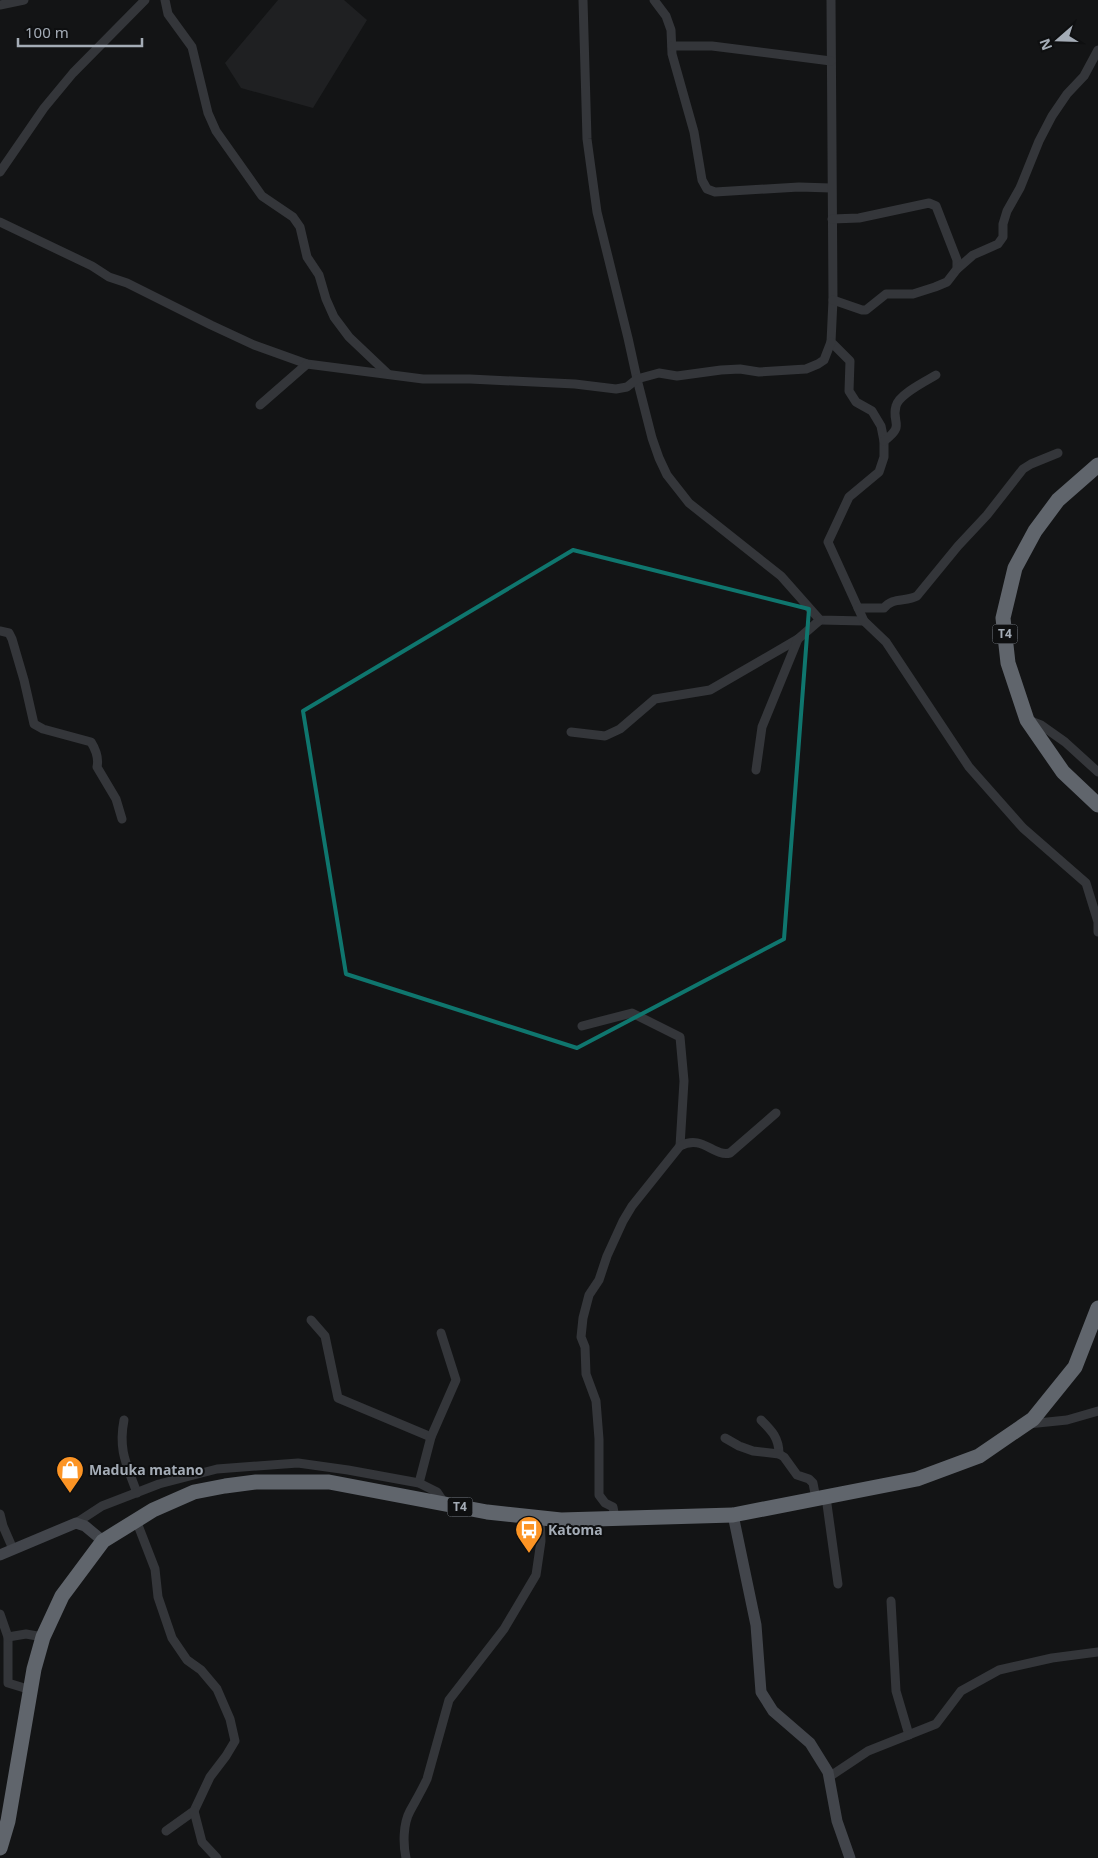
<svg xmlns="http://www.w3.org/2000/svg" width="1098" height="1858" font-family="'Noto Sans',sans-serif">
	<style>
		.built { fill: #1f2022 }
		.lines { fill: none; stroke-linecap: round; stroke-linejoin: round }
		.street { stroke: #34363a; stroke-width: 9 }
		.secondary { stroke: #42454b; stroke-width: 11 }
		.highway { stroke: #60656c; stroke-width: 15 }
		.marked { fill: none; stroke: #0f766e; stroke-width: 4; stroke-linejoin: round }
		.labels { text-anchor: middle; stroke-width: 4; stroke-linejoin: round; paint-order: stroke }
		.shield { fill: #0e0f10; stroke: #777d84; stroke-width: 1 }
		.shield-label { font-size: 12px; font-weight: bold; fill: #a4acb6 }
		.poi-label { font-size: 14px; font-weight: bold; fill: #a4acb6; stroke: #0e0f10; text-anchor: start }
	</style>
	<rect width="100%" height="100%" fill="#131415"/>
	<path class="built" d="M278 0H344L367 20 313 108 241 88 225 63Z"/>
	<g class="lines">
		<g class="street">
			<path d="M165 0 168 14 192 47 208 113 216 131 262 196 293 217 300 227 307 257 319 275 326 299 334 317 349 337 388 374"/>
			<path d="M583 0 587 139 597 212 628 338 637 379 652 438 659 458 667 475 689 503 781 576 820 620 864 621"/>
			<path d="M654 0 666 16 671 30 672 54 694 132 702 180 707 189 715 192 799 187 831 188"/>
			<path d="M831 0 833 300 831 342 850 361 849 391 856 402 872 411 881 426 884 441V457L879 472 849 497 828 542 864 621 886 642 969 767 1023 828 1086 883 1098 922V932"/>
			<path d="M0 5 24 0"/>
			<path d="M672 46H712L831 61"/>
			<path d="M0 172 44 108 73 73 145 0"/>
			<path d="M832 219 859 218 929 203 936 206 957 260V269L947 282 935 287 913 294H886L866 310H862L833 300"/>
			<path d="M0 222 92 266 109 277 127 283 211 325 254 345 307 364 423 379H470L575 384 616 389 627 387 637 379 659 373 677 376 721 370 740 369 759 372 806 369 818 364 824 360 831 342"/>
			<path d="M957 269 973 255 998 244 1003 237V224L1007 211 1020 188 1039 141 1052 116 1067 94 1084 76 1098 50"/>
			<path d="M260 405 307 364"/>
			<path d="M884 441C906 425 891 423 896 406 899 394 926 381 936 375"/>
			<path d="M858 608H884C892 597 906 602 917 596L958 546 987 515 1023 469 1031 464 1058 453"/>
			<path d="M0 631 9 633 12 639 24 680 34 724 43 729 91 742C96 750 99 758 97 767L116 799 122 819"/>
			<path d="M1028 720 1041 725 1065 742 1098 772"/>
			<path d="M571 732 605 736 620 729 655 699 710 690 798 639 820 620"/>
			<path d="M756 770 762 727 798 639"/>
			<path d="M582 1026 632 1013 680 1037 684 1081 680 1146"/>
			<path d="M311 1320 325 1336 338 1398 431 1437"/>
			<path d="M124 1420C118 1451 127 1465 137 1493"/>
			<path d="M761 1420C772 1431 779 1438 779 1454"/>
			<path d="M1028 1424 1067 1420 1098 1411"/>
			<path d="M725 1438 739 1446 753 1451 779 1454 784 1457 797 1475 809 1479 813 1483 816 1499"/>
			<path d="M419 1483 431 1437 456 1380 441 1333"/>
			<path d="M826 1497 838 1584"/>
			<path d="M0 1514 3 1526 13 1549"/>
			<path d="M615 1518 613 1507 605 1503 599 1495V1439L596 1401 586 1374 585 1347 581 1337 583 1318 589 1295 599 1280 607 1256 623 1221 632 1206 680 1146C703 1134 713 1157 730 1153L776 1113"/>
			<path d="M136 1520 155 1569 158 1597 172 1638 187 1660 201 1670 217 1689 230 1719 235 1741 226 1756 210 1777 194 1811 166 1831"/>
			<path d="M76 1523 102 1506 159 1484 217 1469 298 1463 348 1470 419 1483 437 1492 445 1504"/>
			<path d="M891 1601 896 1691 909 1735"/>
			<path d="M0 1614 8 1637V1683L31 1690"/>
			<path d="M8 1637 26 1634 43 1637"/>
			<path d="M829 1777 868 1751 936 1724 961 1691 999 1670 1052 1658 1098 1652"/>
			<path d="M194 1811 202 1842 217 1858"/>
			<path d="M406 1858C403 1844 403 1824 410 1811 416 1800 422 1790 427 1779L449 1700 504 1629 536 1575 541 1541 540 1517"/>
		</g>
		<g class="secondary">
			<path d="M733 1515 756 1625 761 1692 773 1711 810 1743 828 1772 837 1821 850 1858"/>
			<path d="M0 1555 76 1523 85 1526 103 1541"/>
		</g>
		<g class="highway">
			<path d="M1098 465 1058 500 1035 531 1015 568 1003 618 1008 663 1027 720 1063 772 1098 805"/>
			<path d="M0 1848 8 1821 34 1669 43 1637 62 1596 103 1541 153 1510 194 1492 225 1486 256 1482H329L487 1512 561 1520 733 1515 917 1479 979 1456 1033 1419 1075 1367 1098 1308"/>
		</g>
	</g>
	<path class="marked" d="M573 550 809 609 784 939 577 1048 346 974 303 711Z"/>
	<defs>
		<symbol id="shop-pin" viewBox="-11 -11 22 30"><path d="M0 17L-7.5 6A9.5 9.5 0 1 1 7.5 6Z" fill="#fc9424" stroke="#0e0f10"/><path d="M-5-2.5h2.3a2.7 3.5 0 0 1 5.4 0H5L5.5 6h-11ZM-1.5-2.5h3a1.5 2.3 0 0 0-3 0Z" fill="#fff"/></symbol>
		<symbol id="bus-pin" viewBox="-11 -11 22 30"><path d="M0 17L-7.5 6A9.5 9.5 0 1 1 7.5 6Z" fill="#fc9424" stroke="#0e0f10"/><path d="M-5-6H5V4H4V6H2V4H-2V6H-4V4H-5ZM-3.5-4V0h7V-4ZM-3.5 1.2v1.5H-2V1.2ZM2 1.2v1.5H3.5V1.2Z" fill="#fff"/></symbol>
	</defs>
	<g fill-rule="evenodd">
		<use href="#shop-pin" x="54" y="1454" width="32" height="43"/>
		<use href="#bus-pin" x="513" y="1514" width="32" height="43"/>
	</g>
	<g class="labels">
		<g class="shield">
			<rect x="992.5" y="624.5" width="25" height="19" rx="4"/>
			<rect x="447.5" y="1497.5" width="25" height="19" rx="4"/>
		</g>
		<g class="shield-label">
			<text x="1005" y="638">T4</text>
			<text x="460" y="1511">T4</text>
		</g>
		<g class="poi-label">
			<text x="89" y="1475">Maduka matano</text>
			<text x="548" y="1535">Katoma</text>
		</g>
	</g>
	<g transform="translate(1058 40) rotate(250)" stroke="#0e0f10" stroke-width="4" paint-order="stroke">
	<path d="M0-4L9 19L0 12L-9 19Z" fill="#a4acb6"/>
	<text y="-8" font-size="14" font-weight="bold" text-anchor="middle" fill="#a4acb6">N</text>
	</g>
	<path d="M18 38v8h124v-8" fill="none" stroke="#a4acb6" stroke-width="2.5"/>
	<text x="25" y="38" font-size="15" fill="#a4acb6" stroke="#0e0f10" stroke-width="4" paint-order="stroke">100 m</text>
</svg>
